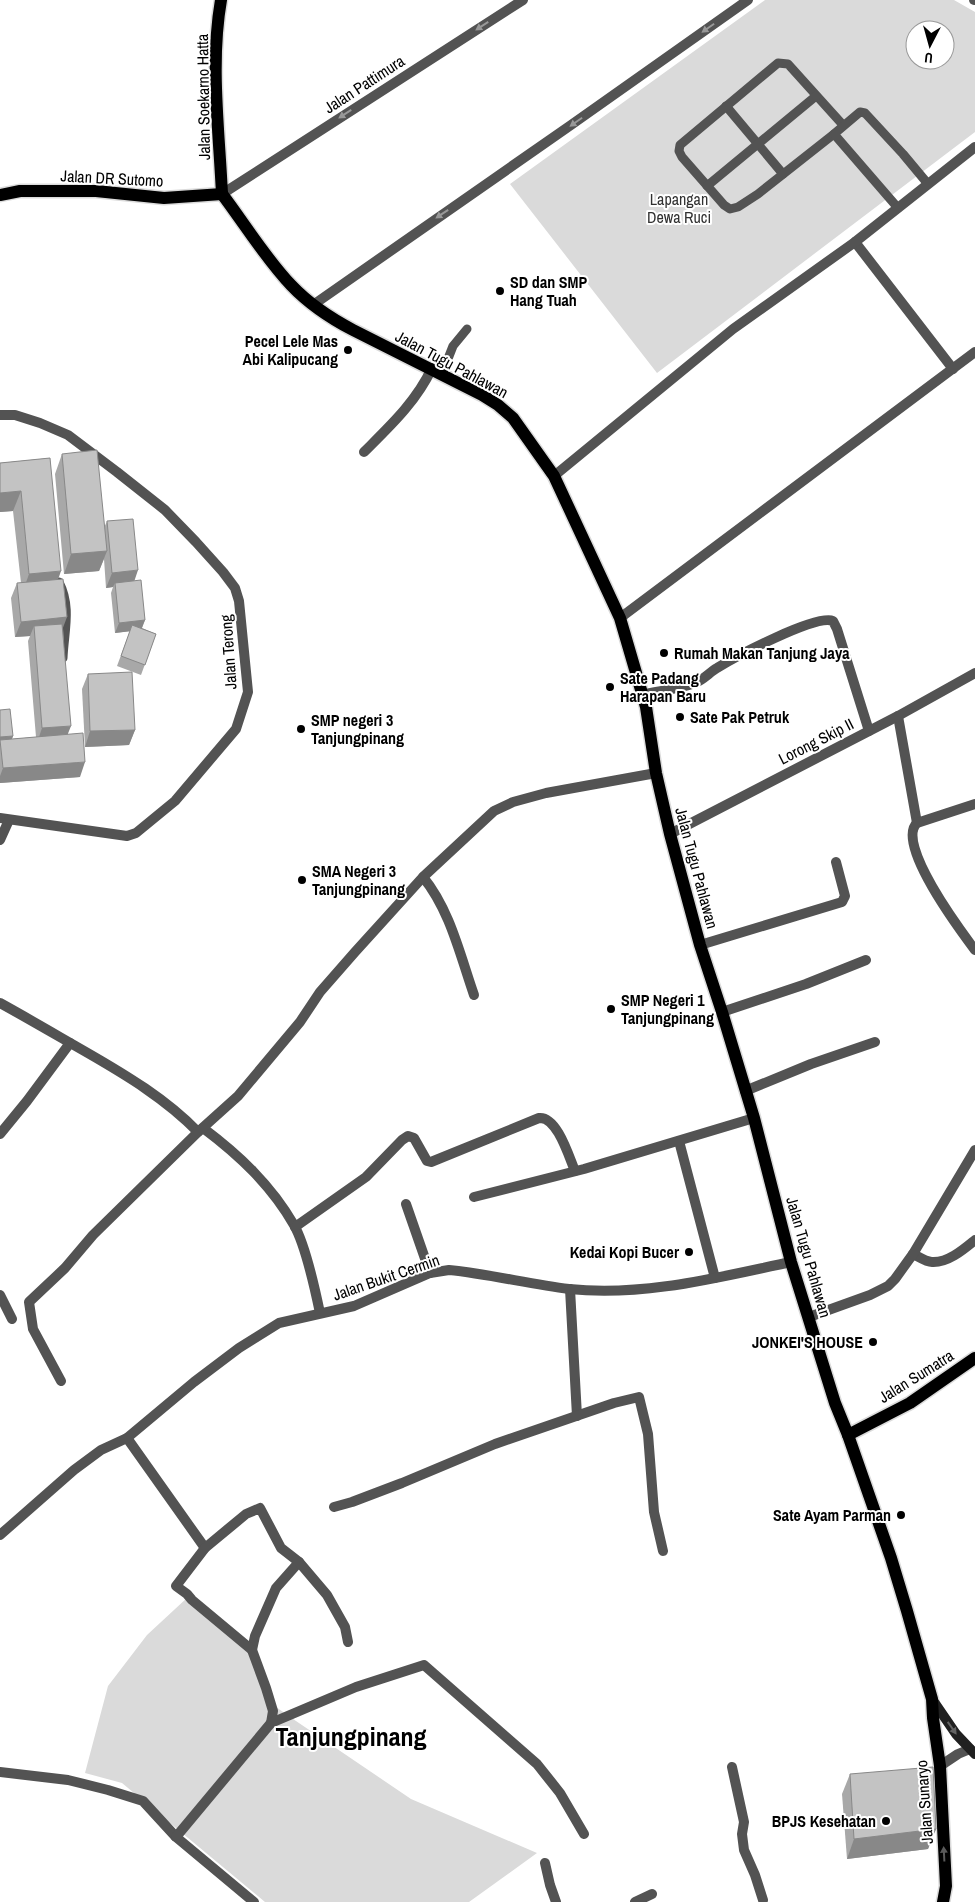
<svg xmlns="http://www.w3.org/2000/svg" width="975" height="1902" font-family="'Archivo Narrow',sans-serif">
	<style>
		.green { fill: #dadada; fill-rule: evenodd }
		.lines { fill: none; stroke-linecap: round; stroke-linejoin: round }
		.primary-casing { stroke: #dbdbdb; stroke-width: 15 }
		.service { stroke: #535353; stroke-width: 9 }
		.minor { stroke: #535353; stroke-width: 10 }
		.tertiary { stroke: #535353; stroke-width: 10 }
		.secondary { stroke: #202020; stroke-width: 10 }
		.primary { stroke: #000; stroke-width: 12 }
		.wall { fill: #a8a8a8 }
		.shaded-wall { fill: #888 }
		.building { fill: #c3c3c3; stroke: #888 }
		.oneway { fill: #989898 }
		.oneway2 { fill: #636363 }
		.oneway3 { fill: #595959 }
		.poi-dot { fill: #000; stroke: #fff; stroke-width: 2 }
		.labels { text-anchor: middle; stroke-width: 4; stroke-linejoin: round; paint-order: stroke }
		.street-label { font-size: 16px; fill: #000; stroke: #fff }
		.park-label { font-size: 16px; fill: #313131; stroke: #fff }
		.poi-label { font-size: 16px; font-weight: bold; fill: #000; stroke: #fff; text-anchor: start }
		.town-label { font-size: 26px; font-weight: bold; fill: #000; stroke: #fff }
	</style>
	<rect width="100%" height="100%" fill="#fff"/>
	<g class="green">
		<path d="M765 0H954L975 12V132L657 373 510 184ZM915 30H945V60H915Z"/>
		<path d="M188 1597 252 1650 276 1707 296 1721 411 1799 537 1853 469 1902H265L122 1783 85 1773 108 1686 147 1635Z"/>
	</g>
	<g class="lines">
		<defs>
			<g id="primary">
				<path d="M221 0C210 63 219 130 222 194"/>
				<path d="M222 194C244 223 266 259 291 285 309 304 330 318 353 330L482 395 498 405 513 418 554 476 620 618 646 707 656 773 670 834 700 945 722 1012 754 1118 791 1262 835 1403 848 1435 891 1558 907 1611 932 1699 933 1718 940 1766 946 1886 943 1902"/>
				<path d="M0 195 20 191H96L164 198 222 194"/>
				<path d="M848 1435 910 1403 975 1358"/>
			</g>
		</defs>
		<use href="#primary" class="primary-casing"/>
		<g class="service">
			<path d="M726 106 783 174"/>
			<path d="M834 134 758 194 738 207 730 209 724 205 682 157 679 151 680 145 778 63 788 64 843 125"/>
			<path d="M707 186 816 96"/>
			<path d="M898 208 834 134 860 112 865 113 903 154 928 184"/>
			<path d="M442 374 453 346 467 329"/>
			<path d="M59 582C72 607 64 632 63 658"/>
		</g>
		<g class="minor">
			<path d="M222 194 523 0"/>
			<path d="M855 242 953 369"/>
			<path d="M313 305 571 125 748 0"/>
			<path d="M0 415H15L40 423 68 435 117 472 165 510 196 542 223 572 235 588 239 601 248 692 236 729 175 801 136 833 127 836 0 818"/>
			<path d="M364 452C390 426 416 402 432 368"/>
			<path d="M554 476 733 329 855 242 975 147"/>
			<path d="M620 618 975 352"/>
			<path d="M642 695C659 691 678 689 695 683 703 680 710 672 717 668 735 657 816 614 833 621L837 629 869 731"/>
			<path d="M898 716 917 823"/>
			<path d="M975 804 917 823C895 843 960 930 975 950"/>
			<path d="M670 834 898 716 975 673"/>
			<path d="M0 840 9 820"/>
			<path d="M423 877C450 910 460 955 474 995"/>
			<path d="M700 945 842 902 845 896 836 862"/>
			<path d="M0 1003C29 1019 58 1036 86 1052 126 1075 166 1099 198 1132"/>
			<path d="M722 1012 806 984 866 960"/>
			<path d="M745 1091 811 1064 875 1042"/>
			<path d="M203 1128C239 1155 271 1185 294 1225 306 1246 315 1289 320 1313"/>
			<path d="M0 1134 27 1101 70 1043"/>
			<path d="M679 1141 715 1278"/>
			<path d="M474 1197 584 1169 754 1118"/>
			<path d="M406 1204 430 1273"/>
			<path d="M295 1227 366 1177 402 1140 408 1136 414 1138 427 1161 431 1162 539 1118C557 1116 569 1157 575 1171"/>
			<path d="M913 1254C919 1257 926 1262 932 1262 948 1263 964 1249 975 1240"/>
			<path d="M570 1289 577 1416"/>
			<path d="M0 1295 12 1319"/>
			<path d="M809 1317 870 1295 888 1286 895 1279 913 1254 975 1150"/>
			<path d="M61 1381 33 1329 29 1302 65 1268 93 1235 198 1132 238 1096 300 1022 320 992 355 952 423 877 494 811 513 802 546 793 656 773"/>
			<path d="M127 1438 205 1548"/>
			<path d="M334 1507 352 1502 402 1483 495 1444 614 1403 639 1397 648 1434 654 1512 663 1551"/>
			<path d="M0 1535 74 1470 101 1450 127 1438 194 1382 239 1348 279 1323 354 1306 430 1273 449 1270C489 1274 529 1284 569 1289 644 1297 719 1277 791 1262"/>
			<path d="M252 1650 255 1636 276 1588 299 1562"/>
			<path d="M271 1723 273 1711 266 1688 252 1650 192 1600 187 1594 176 1586 205 1548 246 1514 260 1508 281 1548 299 1562 327 1595 345 1627 348 1642"/>
			<path d="M732 1767 744 1822 742 1834 744 1850 755 1875 763 1900"/>
			<path d="M0 1772 68 1780 108 1790 143 1801 176 1837 254 1902"/>
			<path d="M176 1837 271 1723 356 1687 424 1665 537 1764 560 1793 584 1834"/>
			<path d="M545 1863 550 1885 556 1902"/>
			<path d="M635 1902 652 1894"/>
		</g>
		<g class="tertiary">
			<path d="M974 0H975"/>
			<path d="M940 1766 958 1754 970 1749"/>
		</g>
		<path class="secondary" d="M932 1699 956 1734 975 1754"/>
		<use href="#primary" class="primary"/>
	</g>
	<g class="wall">
		<path d="M62 454 104 528 107 521 134 581 145 620 142 628 156 634 141 675 117 666 130 631 115 633 111 593 113 587 106 588 104 559 99 571 64 574 55 474Z"/>
		<path d="M50 458 58 579 63 628 68 734 80 777 0 783V710L13 736 12 739 36 737 28 641 30 636 15 637 11 598 17 583H21L13 511 0 512V463Z"/>
		<path d="M88 674 135 730 129 745 85 747 82 689Z"/>
		<path d="M850 1774 936 1829 928 1849 847 1859 842 1794Z"/>
	</g>
	<g class="shaded-wall">
		<path d="M21 491 13 511 0 512V493Z"/>
		<path d="M107 551 99 571 64 574 71 554Z"/>
		<path d="M138 570 133 585 115 583 113 587 106 588 112 573Z"/>
		<path d="M61 571 54 591 22 594 29 574Z"/>
		<path d="M67 617 61 633 34 626 30 636 15 637 21 622Z"/>
		<path d="M145 620 141 630 115 633 119 623Z"/>
		<path d="M71 726 65 741 37 743 42 728Z"/>
		<path d="M135 730 129 745 85 747 90 731Z"/>
		<path d="M13 736 7 751 0 740V737Z"/>
		<path d="M85 762 80 777 0 783V776L3 768Z"/>
		<path d="M936 1829 928 1849 847 1859 854 1839Z"/>
	</g>
	<g class="building">
		<path d="M97 450 107 551 71 554 62 454Z"/>
		<path d="M50 458 61 571 29 574 21 491 0 493V463Z"/>
		<path d="M133 519 138 570 112 573 107 521Z"/>
		<path d="M63 579 67 617 21 622 17 583Z"/>
		<path d="M141 580 145 620 119 623 115 583Z"/>
		<path d="M62 624 71 726 42 728 34 626Z"/>
		<path d="M132 625 156 634 145 665 121 656Z"/>
		<path d="M132 672 135 730 90 731 88 674Z"/>
		<path d="M10 709 13 736 0 737V710Z"/>
		<path d="M83 733 85 762 3 768 0 740Z"/>
		<path d="M933 1767 936 1829 854 1839 850 1774Z"/>
	</g>
	<defs><path id="oneway-solid" d="M-6-.8H1V-3.2L6.5 0L1 3.2V.8H-6Z" transform="scale(1.25)"/></defs>
	<g class="oneway">
		<use href="#oneway-solid" transform="translate(482 26) rotate(147)"/>
		<use href="#oneway-solid" transform="translate(708 28) rotate(145)"/>
		<use href="#oneway-solid" transform="translate(345 114) rotate(147)"/>
		<use href="#oneway-solid" transform="translate(576 122) rotate(145)"/>
		<use href="#oneway-solid" transform="translate(442 214) rotate(146)"/>
	</g>
	<use class="oneway2" href="#oneway-solid" transform="translate(952 1728) rotate(55)"/>
	<use class="oneway3" href="#oneway-solid" transform="translate(944 1854) rotate(-93)"/>
	<g class="poi-dot">
		<circle cx="500" cy="291" r="5"/>
		<circle cx="348" cy="350" r="5"/>
		<circle cx="664" cy="653" r="5"/>
		<circle cx="610" cy="687" r="5"/>
		<circle cx="680" cy="717" r="5"/>
		<circle cx="301" cy="729" r="5"/>
		<circle cx="302" cy="880" r="5"/>
		<circle cx="611" cy="1009" r="5"/>
		<circle cx="689" cy="1252" r="5"/>
		<circle cx="873" cy="1342" r="5"/>
		<circle cx="901" cy="1515" r="5"/>
		<circle cx="886" cy="1821" r="5"/>
	</g>
	<g class="labels">
		<g class="street-label">
			<text transform="translate(364 84) rotate(-33)" y="6">Jalan Pattimura</text>
			<text transform="translate(203 97) rotate(-91)" y="6">Jalan Soekarno Hatta</text>
			<text transform="translate(112 178) rotate(3)" y="6">Jalan DR Sutomo</text>
			<text transform="translate(452 364) rotate(28)" y="6">Jalan Tugu Pahlawan</text>
			<text transform="translate(228 652) rotate(-94)" y="6">Jalan Terong</text>
			<text transform="translate(816 741) rotate(-27)" y="6">Lorong Skip II</text>
			<text transform="translate(697 868) rotate(75)" y="6">Jalan Tugu Pahlawan</text>
			<text transform="translate(809 1257) rotate(74)" y="6">Jalan Tugu Pahlawan</text>
			<text transform="translate(386 1277) rotate(-19)" y="6">Jalan Bukit Cermin</text>
			<text transform="translate(916 1376) rotate(-32)" y="6">Jalan Sumatra</text>
			<text transform="translate(924 1802) rotate(-94)" y="6">Jalan Sunaryo</text>
		</g>
		<g class="park-label">
			<text x="679" y="205">Lapangan<tspan x="679" dy="18">Dewa Ruci</tspan></text>
		</g>
		<g class="poi-label">
			<text x="510" y="288">SD dan SMP<tspan x="510" dy="18">Hang Tuah</tspan></text>
			<text x="338" y="347" text-anchor="end">Pecel Lele Mas<tspan x="338" dy="18">Abi Kalipucang</tspan></text>
			<text x="674" y="659">Rumah Makan Tanjung Jaya</text>
			<text x="620" y="684">Sate Padang<tspan x="620" dy="18">Harapan Baru</tspan></text>
			<text x="690" y="723">Sate Pak Petruk</text>
			<text x="311" y="726">SMP negeri 3<tspan x="311" dy="18">Tanjungpinang</tspan></text>
			<text x="312" y="877">SMA Negeri 3<tspan x="312" dy="18">Tanjungpinang</tspan></text>
			<text x="621" y="1006">SMP Negeri 1<tspan x="621" dy="18">Tanjungpinang</tspan></text>
			<text x="679" y="1258" text-anchor="end">Kedai Kopi Bucer</text>
			<text x="863" y="1348" text-anchor="end">JONKEI'S HOUSE</text>
			<text x="891" y="1521" text-anchor="end">Sate Ayam Parman</text>
			<text x="876" y="1827" text-anchor="end">BPJS Kesehatan</text>
		</g>
		<g class="town-label">
			<text x="351" y="1746">Tanjungpinang</text>
		</g>
	</g>
	<g transform="translate(930 45) rotate(186)"><circle r="24" fill="#ffffff" stroke="#999999"/>
	<path d="M0-4L9 19L0 12L-9 19Z" fill="#000000"/>
	<text y="-8" font-size="14" font-weight="bold" text-anchor="middle" fill="#000000">U</text>
	</g>
</svg>
